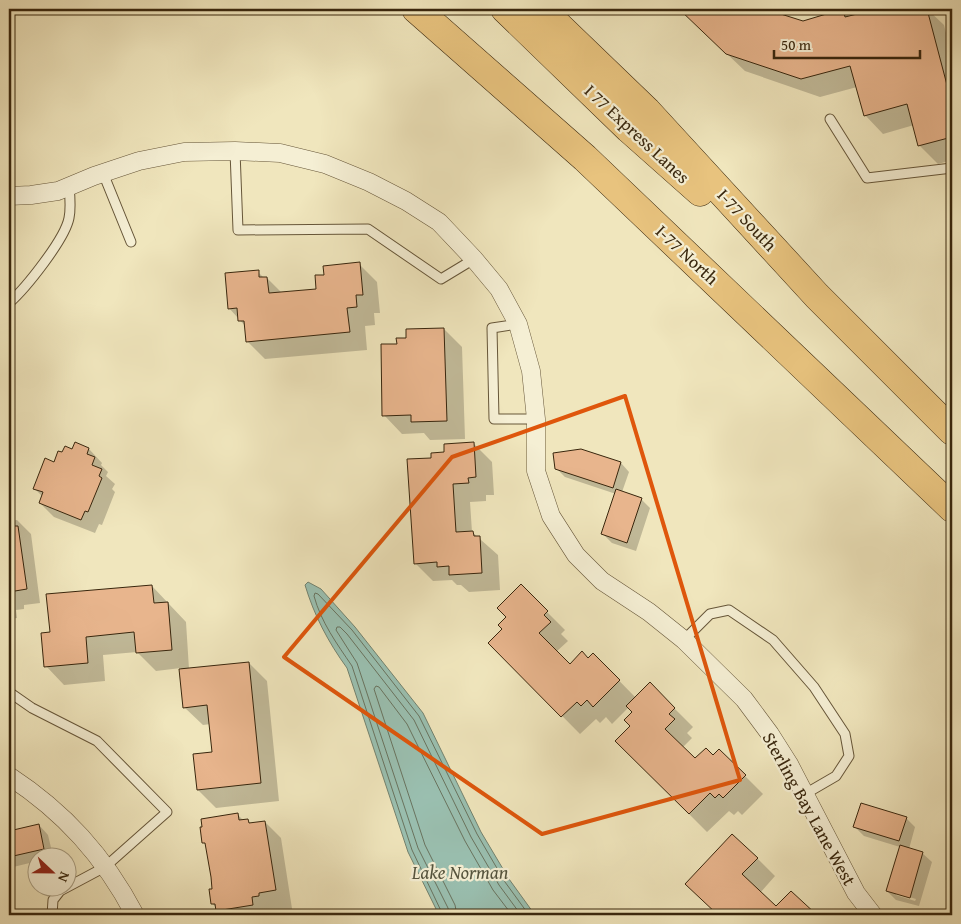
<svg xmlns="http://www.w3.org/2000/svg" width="961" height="924" font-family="'Gentium Book Plus',serif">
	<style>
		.water { fill: #9ac0b1; stroke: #73826f }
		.shadow { fill: #0003; fill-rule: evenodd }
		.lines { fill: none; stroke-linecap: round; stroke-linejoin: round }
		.shore { stroke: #69735f; stroke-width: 1 }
		.building { fill: #e8b58d; stroke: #38260d }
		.lane-casing { stroke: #665639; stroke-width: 11 }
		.street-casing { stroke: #665639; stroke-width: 19 }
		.highway-casing { stroke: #38260d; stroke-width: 29 }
		.lane { stroke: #f5efd4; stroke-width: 9 }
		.street { stroke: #f5efd4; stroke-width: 18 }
		.highway { stroke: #e8c37e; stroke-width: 28 }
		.marked { fill: none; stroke: #df560c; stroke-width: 4; stroke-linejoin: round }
		.labels { text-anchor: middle; stroke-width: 4.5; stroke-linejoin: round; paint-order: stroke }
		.street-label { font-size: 18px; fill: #38260d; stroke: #f5efd4 }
		.water-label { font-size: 19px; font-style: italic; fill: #55543e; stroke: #f5efd4 }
	</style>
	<rect width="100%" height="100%" fill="#f0e6bd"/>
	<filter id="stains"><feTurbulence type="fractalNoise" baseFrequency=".004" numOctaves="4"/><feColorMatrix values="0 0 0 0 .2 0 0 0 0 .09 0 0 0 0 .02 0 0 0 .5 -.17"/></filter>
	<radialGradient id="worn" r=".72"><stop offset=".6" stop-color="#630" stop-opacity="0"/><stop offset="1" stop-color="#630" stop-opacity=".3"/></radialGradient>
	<path class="water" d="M308 582 321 589 355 627 423 713 481 832 509 879 535 915H439L408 852 347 668C328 642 314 615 305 585Z"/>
	<g class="shadow">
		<path d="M680 9H761L803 23 843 10 850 17 882 9H903L907 12 927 9 944 25 952 57V160L938 164 920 146 914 125 883 134 865 115 857 87 820 97 745 71Z"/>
		<path d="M359 264 377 282 380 313H374L375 325 365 326 367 350 265 359 247 341 246 327 229 308 258 272 264 278H267L282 293 318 290 325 276Z"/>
		<path d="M444 329 462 347 465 439 430 440 424 433 402 434 384 415 398 345 407 339Z"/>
		<path d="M474 444 492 462 494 495H486V501L470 502 472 532 498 555 500 590 469 592 461 585H457L452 580 433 581 415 563 432 459Z"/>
		<path d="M89 449 102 463 101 465 108 472 106 476 115 484 112 489 115 492 102 525 99 524 95 533 54 517 40 503 43 497 34 488 63 454 73 450Z"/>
		<path d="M621 463 629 472 622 492 641 499 650 508 636 551 612 543 603 534 616 494 565 477 556 468Z"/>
		<path d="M17 520 31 534 40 603 24 605V609L16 610 17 618 9 619V605L10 604 9 602V521Z"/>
		<path d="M152 586 186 622 189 669 249 663 267 681 279 801 216 808 198 790 213 753 211 724 203 725 184 707 181 668 156 671 137 652 103 655 105 681 64 685 46 666 51 633Z"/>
		<path d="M521 586 565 630 561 634 568 641 556 652 570 665 588 659 593 654 636 698 650 684 693 727 687 733 692 738 682 748 695 760 713 757 719 750 763 794 742 815 738 811 734 815 729 811 707 832 616 741 632 726 634 712 629 707 612 724 606 717 600 723 596 719 580 734 490 643 504 629Z"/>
		<path d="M237 814 244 821 247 820 251 824 265 822 281 838 293 915H222L212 903 213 890 207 846 204 843Z"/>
		<path d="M906 818 915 827 909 849 922 853 932 862 919 906 896 900 887 891 900 847 864 836 855 827ZM896 893 916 899 915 901 896 895Z"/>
		<path d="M39 825 48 835 53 856H38V861L9 868V832Z"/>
		<path d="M757 858 775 876 760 893 776 908 791 893 815 915H719L705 902Z"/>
	</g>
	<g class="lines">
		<g class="shore">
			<path d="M443 915 412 850 352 666C337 644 321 622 314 596L315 593 318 594 352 630 419 716 477 834 505 882 529 915"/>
			<path d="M449 915 448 908 418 848 357 663 336 630 337 627H340L347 634 414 720 471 837 499 885 521 915"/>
			<path d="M457 915 455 905 425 845 374 689 376 686 379 687 407 724 465 841 493 890 512 915"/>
		</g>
	</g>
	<g class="building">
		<path d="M679 9H765L803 21 843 9 845 17 877 9H901L902 12 915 9H927L952 104V137L918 146 907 104 864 116 850 66 801 79 726 54Z"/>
		<path d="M360 262 363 295H356L357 307 347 308 350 332 246 342 244 321H238L237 308 228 309 225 273 259 270V277H267L269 293 316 289 315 275H324L323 266Z"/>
		<path d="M444 328 447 421 411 422V415L382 416 381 344H397L396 338H406V329Z"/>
		<path d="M75 442 89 448 87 454 95 457 92 465 102 469 99 476 102 478 88 512 85 511 81 520 39 503 43 492 33 489 45 458 54 462 58 451 62 452 65 446 72 449Z"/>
		<path d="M474 442 476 477 468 478 469 483 453 484 456 532 473 531 474 536H480L482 573 449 575V566L437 567V562L414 564 407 459 431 458V453L444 452V444Z"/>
		<path d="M581 449 621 462 613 488 555 469 553 453Z"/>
		<path d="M616 489 642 498 627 543 601 534Z"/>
		<path d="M9 526H18L27 589 9 592Z"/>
		<path d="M521 584 548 611 544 615 551 622 539 633 570 664 582 651 588 658 593 653 620 680 593 707 587 700 581 706 577 702 561 717 488 643 502 629 498 625 506 617 497 608Z"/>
		<path d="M152 585 154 603 168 602 172 650 136 653 134 632 86 637 88 663 44 667 41 633 50 632 46 594Z"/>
		<path d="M249 662 261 783 197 790 193 754 212 752 207 705 183 708 179 669Z"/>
		<path d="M650 682 675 708 669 714 675 719 665 729 695 758 706 748 713 755 719 749 746 775 723 798 719 794 715 798 710 793 689 814 615 741 630 726 624 720 632 712 626 706Z"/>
		<path d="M861 803 907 817 899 841 853 827Z"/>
		<path d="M238 813 239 820 248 819 249 823 265 821 276 890 259 893V896L252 897 253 905 216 911 215 904H211L209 889H212L211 877 205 843H202L200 827H202L201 819Z"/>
		<path d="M39 824 44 849 9 857V831Z"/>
		<path d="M732 834 758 858 742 874 776 906 791 891 817 915H718L685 884Z"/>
		<path d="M900 845 923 852 910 898 886 891Z"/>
	</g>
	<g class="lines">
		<defs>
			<g id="lane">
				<path d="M830 119 867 178 952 168"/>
				<path d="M235 151 238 230 368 229 441 279 474 259"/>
				<path d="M103 173 131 242"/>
				<path d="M9 303C26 288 65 239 69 218 71 208 70 196 69 186"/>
				<path d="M518 324 492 328 494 419H536"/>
				<path d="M684 640 710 614 729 610 773 640 814 687 845 734 849 756 836 776 805 794"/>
				<path d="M9 692 32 708 97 741 167 812 105 867 60 891 53 900 52 915"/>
			</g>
			<g id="street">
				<path d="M9 196 31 195 58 191 94 176 139 161 184 152 235 151 280 153 325 164 369 182 406 201 439 222 474 259 499 289 518 324 531 371 536 419V471L551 516 576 555 602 581 649 612 684 640 744 699 770 734 789 764 856 893 873 915"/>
				<path d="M9 776C64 812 104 856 135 915"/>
			</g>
			<g id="highway">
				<path d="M416 9 585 158 952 508"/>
				<path d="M505 9 629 129 700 192"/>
				<path d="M541 9 647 111 817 296 952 431"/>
			</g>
		</defs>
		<use href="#lane" class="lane-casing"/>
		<use href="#street" class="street-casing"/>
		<use href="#highway" class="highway-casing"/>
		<use href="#lane" class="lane"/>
		<use href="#street" class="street"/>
		<use href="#highway" class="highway"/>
	</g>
	<path class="marked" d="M625 396 740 780 542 834 284 657 452 457Z"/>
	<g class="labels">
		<g class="street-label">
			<text transform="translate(637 134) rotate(43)" y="6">I 77 Express Lanes</text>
			<text transform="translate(747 220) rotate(47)" y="6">I-77 South</text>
			<text transform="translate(687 255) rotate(43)" y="6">I-77 North</text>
			<text transform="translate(809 809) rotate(61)" y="6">Sterling Bay Lane West</text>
		</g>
		<g class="water-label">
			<text x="460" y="879">Lake Norman</text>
		</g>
	</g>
	<rect width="961" height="924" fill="none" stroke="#f0e6bd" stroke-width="30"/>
	<rect x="10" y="10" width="941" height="904" fill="none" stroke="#38260d" stroke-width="2.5"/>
	<rect x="15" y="15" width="931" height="894" fill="none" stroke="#38260d"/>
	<g transform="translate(52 872) rotate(112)"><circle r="24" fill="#f5efd4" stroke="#a99f84"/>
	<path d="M0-4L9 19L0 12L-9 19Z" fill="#8f2418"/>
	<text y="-8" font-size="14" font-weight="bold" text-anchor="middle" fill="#38260d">N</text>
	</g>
	<path d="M774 50v8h146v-8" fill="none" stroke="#38260d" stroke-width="2.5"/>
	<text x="781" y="50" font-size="15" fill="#38260d" stroke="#f5efd4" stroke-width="4" paint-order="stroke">50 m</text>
	<rect width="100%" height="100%" filter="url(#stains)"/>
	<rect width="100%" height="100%" fill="url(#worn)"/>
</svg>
